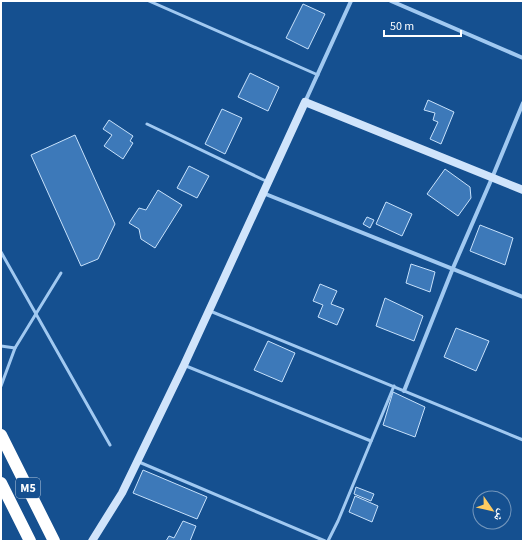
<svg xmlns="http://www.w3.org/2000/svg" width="524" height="542" font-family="'Source Sans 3','Noto Naskh Arabic',sans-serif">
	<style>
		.building { fill: #3d79b9; stroke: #c8e2fc }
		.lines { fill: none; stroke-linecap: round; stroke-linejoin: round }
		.lane { stroke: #a1c9f1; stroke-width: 3 }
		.street { stroke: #a1c9f1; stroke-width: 4 }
		.secondary { stroke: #d0e4fb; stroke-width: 8 }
		.highway { stroke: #fff; stroke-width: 12 }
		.labels { text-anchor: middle; stroke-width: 3.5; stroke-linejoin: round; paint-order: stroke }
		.shield { fill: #155090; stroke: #b9cade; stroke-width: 1 }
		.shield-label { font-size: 12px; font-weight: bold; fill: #fff }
	</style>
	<rect width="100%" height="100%" fill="#155090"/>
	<g class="building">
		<path d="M303 4 325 14 308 49 286 38Z"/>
		<path d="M250 73 279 87 268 111 238 97Z"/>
		<path d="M428 100 454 112 441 144 430 139 438 122 433 120 435 113 424 110Z"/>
		<path d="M222 109 242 118 225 154 205 144Z"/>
		<path d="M109 120 133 136 130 141 133 143 123 159 104 146 112 135 103 129Z"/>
		<path d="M75 135 115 224 98 259 81 266 31 155Z"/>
		<path d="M189 166 209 176 197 198 177 188Z"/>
		<path d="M445 169 470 187 471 198 458 216 427 194Z"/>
		<path d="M158 190 182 205 155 248 141 239 139 229 129 223 139 208 146 210Z"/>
		<path d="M386 202 412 214 402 236 376 224Z"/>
		<path d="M367 217 374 220 370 228 363 224Z"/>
		<path d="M480 225 513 238 505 265 470 251Z"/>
		<path d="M411 264 435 272 430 292 406 283Z"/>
		<path d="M320 284 337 291 331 304 344 309 337 325 318 317 323 305 313 301Z"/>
		<path d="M385 298 423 316 414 341 376 326Z"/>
		<path d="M456 328 489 341 476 371 444 357Z"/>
		<path d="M268 341 295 353 282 382 254 370Z"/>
		<path d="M393 392 425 407 415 437 383 425Z"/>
		<path d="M143 470 207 497 197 519 133 493Z"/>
		<path d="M356 487 374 494 371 501 354 494Z"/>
		<path d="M355 496 378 506 372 522 349 512Z"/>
		<path d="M183 521 196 526 190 541H166L169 536 174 538Z"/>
	</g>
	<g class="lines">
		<g class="lane">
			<path d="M149 1 318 75"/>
			<path d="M147 124 268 182"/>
			<path d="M1 252 110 445"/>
			<path d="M210 311 523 440"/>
			<path d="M1 346 15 348 1 386"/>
			<path d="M15 348 61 273"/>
			<path d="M186 366 371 441"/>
			<path d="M139 462 325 541"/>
			<path d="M328 541 338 521 394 386"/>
		</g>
		<g class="street">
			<path d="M391 1 523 58"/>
			<path d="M305 102 351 1"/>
			<path d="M263 193 523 297"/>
			<path d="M404 391 453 268 492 178 523 103"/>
		</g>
		<path class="secondary" d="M92 541 122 493 184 365 305 102 523 190"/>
		<g class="highway">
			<path d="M1 435 54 541"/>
			<path d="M1 483 30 541"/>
		</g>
	</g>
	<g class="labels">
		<rect class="shield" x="16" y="478" width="24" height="20" rx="3"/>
		<g class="shield-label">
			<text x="28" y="492">M5</text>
		</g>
	</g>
	<rect width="524" height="542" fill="none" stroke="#ffffff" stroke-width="4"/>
	<g transform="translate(492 510) rotate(124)"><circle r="19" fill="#155090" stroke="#7396bc"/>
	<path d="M0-3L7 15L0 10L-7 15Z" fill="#ffcb61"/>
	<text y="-6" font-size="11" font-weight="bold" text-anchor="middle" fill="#ffffff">ش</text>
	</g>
	<path d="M384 30v6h77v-6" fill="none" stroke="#ffffff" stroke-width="2"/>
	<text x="390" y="30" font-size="12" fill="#ffffff" stroke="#155090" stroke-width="3" paint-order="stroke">50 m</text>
</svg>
